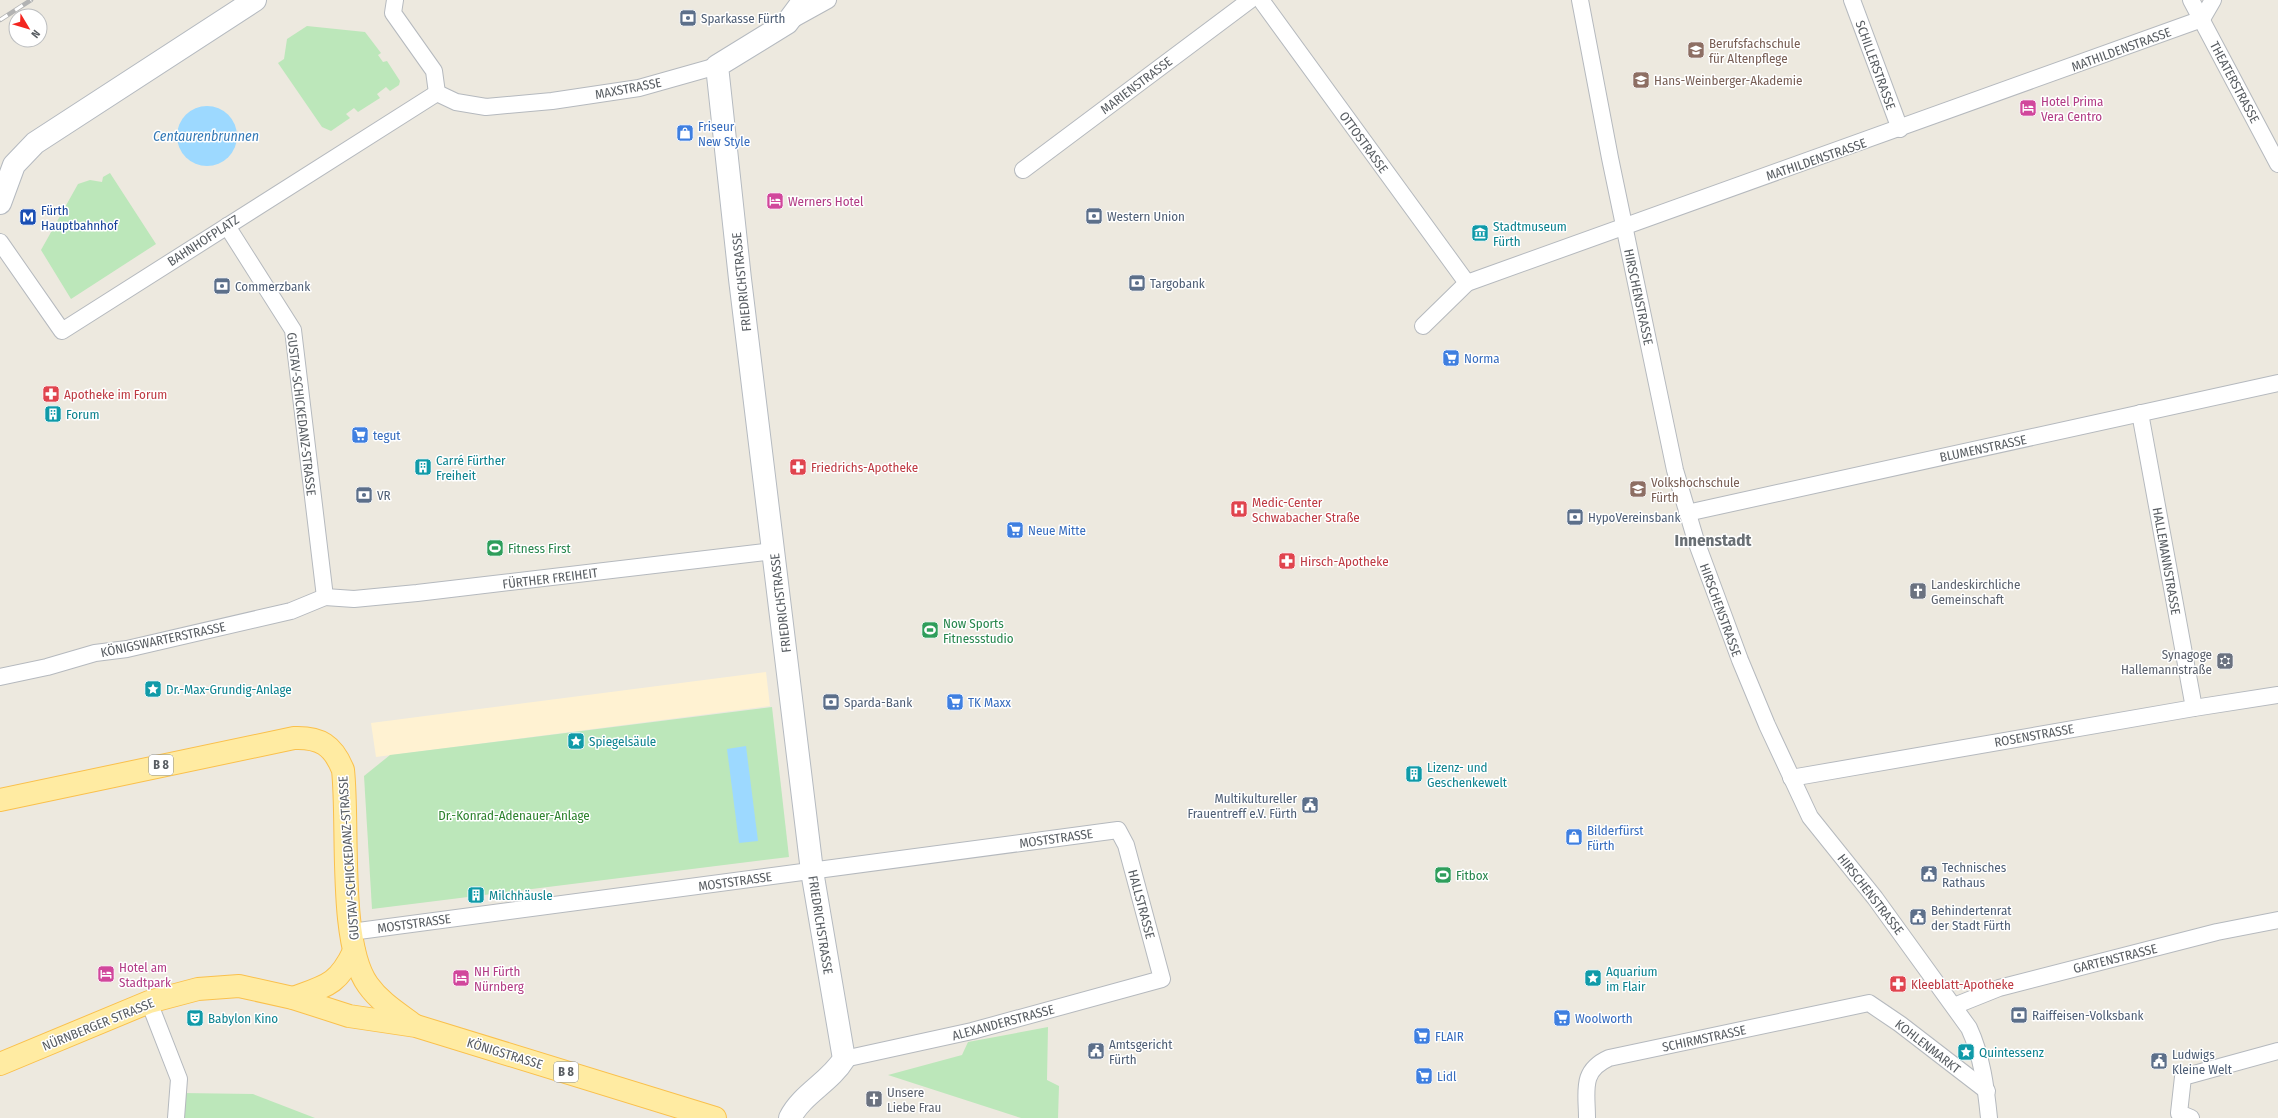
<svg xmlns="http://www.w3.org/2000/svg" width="2278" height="1118" font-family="'Fira Sans Condensed',sans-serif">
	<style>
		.commercial { fill: #fff2d2 }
		.green { fill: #bce7ba }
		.water { fill: #9dd9ff }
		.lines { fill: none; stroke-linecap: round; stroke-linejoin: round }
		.street-casing { stroke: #b5b9be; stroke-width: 18 }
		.secondary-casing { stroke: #b5bac0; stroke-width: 24 }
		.primary-casing { stroke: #fac04c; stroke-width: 24 }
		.street { stroke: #fff; stroke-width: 16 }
		.secondary { stroke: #fff; stroke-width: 22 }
		.primary { stroke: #ffeba2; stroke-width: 22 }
		.rail-casing { stroke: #b2b3b3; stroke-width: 4.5 }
		.rail { stroke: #fff; stroke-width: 3; stroke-dasharray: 9; stroke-linecap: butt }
		.labels { text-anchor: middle; stroke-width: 3; stroke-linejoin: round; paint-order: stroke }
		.shield { fill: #fff; stroke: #8a8e91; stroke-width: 1 }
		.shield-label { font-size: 12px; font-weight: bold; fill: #585d62 }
		.service-label { font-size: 13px; fill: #4e5e75; stroke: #fff; text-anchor: start }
		.education-label { font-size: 13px; fill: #785e54; stroke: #fff; text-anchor: start }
		.street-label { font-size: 13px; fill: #585d62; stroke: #fff }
		.hotel-label { font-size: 13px; fill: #b23c85; stroke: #fff; text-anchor: start }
		.shop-label { font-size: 13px; fill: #366cbe; stroke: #fff; text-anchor: start }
		.transit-label { font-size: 13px; fill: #164399; stroke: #fff; text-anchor: start }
		.culture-label { font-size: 13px; fill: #0d838f; stroke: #fff; text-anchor: start }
		.health-label { font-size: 13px; fill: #be3a42; stroke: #fff; text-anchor: start }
		.leisure-label { font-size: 13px; fill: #27864d; stroke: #fff; text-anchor: start }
		.worship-label { font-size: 13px; fill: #5b616d; stroke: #fff; text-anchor: start }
		.park-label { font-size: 13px; fill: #2e832e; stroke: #fff }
		.water-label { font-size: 14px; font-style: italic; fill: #357ab7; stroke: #fff }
		.district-label { font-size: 17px; font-weight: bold; fill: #696f74; stroke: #fff }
	</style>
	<rect width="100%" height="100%" fill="#ede9df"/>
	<path class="commercial" d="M766 672 770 706 376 757 371 723Z"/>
	<g class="green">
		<path d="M307 26 365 32 381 53 378 55 383 62 387 61 400 81 399 85 390 91 386 87 377 94 380 98 358 112 354 108 346 114 350 118 331 131 322 127 278 63 284 59 287 39Z"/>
		<path d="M110 173 156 244 71 299 41 250 78 184 90 180 102 182 103 177Z"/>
		<path d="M772 707 789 857 372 909 364 776 390 755Z"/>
		<path d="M1048 1027 1047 1080 1059 1086 1058 1118H1021L888 1075 962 1055 968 1042Z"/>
		<path d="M182 1093 253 1094 315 1118H183Z"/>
	</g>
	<g class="water">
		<circle cx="207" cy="136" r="30"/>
		<path d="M746 746 758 841 739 843 727 749Z"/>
	</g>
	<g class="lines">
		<defs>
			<g id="street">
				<path d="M395 0 393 13 434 71 437 93"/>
				<path d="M1261 0 1467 283"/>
				<path d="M1580 0 1610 158 1675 470 1696 541 1740 660 1767 725 1810 817 1875 898 1969 1028C1982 1056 1986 1088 1989 1118"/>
				<path d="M1852 0 1900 129"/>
				<path d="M2191 0 2278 164"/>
				<path d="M790 21 828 0"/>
				<path d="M437 93 456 102 486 107 552 101 639 88 717 66"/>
				<path d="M1023 170 1250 0"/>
				<path d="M227 226 293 330 325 597"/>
				<path d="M0 242 62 331 437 93"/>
				<path d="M1423 326 1467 283 2202 19 2213 0"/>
				<path d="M2140 413 2194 708"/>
				<path d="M1687 513 2278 383"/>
				<path d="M325 597 354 599 417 593 774 551"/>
				<path d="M0 677 47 667 95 653 127 649 291 611 325 597"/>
				<path d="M1791 778 2194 708 2278 695"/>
				<path d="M351 932 1118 830 1126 845 1162 979 972 1031 844 1059"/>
				<path d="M149 1002 179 1079 176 1118"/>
				<path d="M1954 1006 1999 988 2217 932 2278 920"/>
				<path d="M1587 1118C1587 1091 1580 1071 1609 1058L1869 1003 1900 1024 1987 1091"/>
				<path d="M2191 1118 2179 1113 2183 1077 2278 1051"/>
			</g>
			<g id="secondary">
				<path d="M0 203 14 165 35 143 255 0"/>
				<path d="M790 1118C802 1094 830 1082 844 1059L812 871 740 279 717 66 787 23 804 0"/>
			</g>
			<g id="primary">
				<path d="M0 800 294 738C320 737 333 745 343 770 349 824 338 944 368 985 380 1002 398 1013 414 1025"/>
				<path d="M293 998C326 986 338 985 354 951"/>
				<path d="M0 1064 149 1002 198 989 239 986 293 998 349 1016 416 1026 715 1118"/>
			</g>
		</defs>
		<use href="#street" class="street-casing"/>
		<use href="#secondary" class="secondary-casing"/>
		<use href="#primary" class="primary-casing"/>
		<use href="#street" class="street"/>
		<use href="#secondary" class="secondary"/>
		<use href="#primary" class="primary"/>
		<defs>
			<path id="rail" d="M0 20 31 0"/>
		</defs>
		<use href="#rail" class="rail-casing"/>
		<use href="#rail" class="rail"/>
	</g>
	<defs>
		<symbol id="bank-square" viewBox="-11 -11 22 22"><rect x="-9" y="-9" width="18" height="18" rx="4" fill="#5c6f8a" stroke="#fff"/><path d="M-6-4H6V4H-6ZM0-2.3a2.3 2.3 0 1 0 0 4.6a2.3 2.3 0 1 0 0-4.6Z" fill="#fff"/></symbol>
		<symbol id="school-square" viewBox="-11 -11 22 22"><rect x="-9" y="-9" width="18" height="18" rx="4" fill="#8d6e63" stroke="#fff"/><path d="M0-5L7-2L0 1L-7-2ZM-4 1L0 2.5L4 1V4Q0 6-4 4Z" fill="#fff"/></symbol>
		<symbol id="hotel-square" viewBox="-11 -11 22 22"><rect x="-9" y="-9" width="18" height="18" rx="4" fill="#d1479c" stroke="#fff"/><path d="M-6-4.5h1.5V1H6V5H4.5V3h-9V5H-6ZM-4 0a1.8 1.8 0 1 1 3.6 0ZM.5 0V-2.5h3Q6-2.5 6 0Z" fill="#fff"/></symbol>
		<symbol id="shop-square" viewBox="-11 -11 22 22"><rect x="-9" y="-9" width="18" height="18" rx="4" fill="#3f7fe0" stroke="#fff"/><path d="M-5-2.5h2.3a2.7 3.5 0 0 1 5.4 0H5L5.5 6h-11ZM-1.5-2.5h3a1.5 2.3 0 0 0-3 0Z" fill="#fff"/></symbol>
		<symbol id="metro-square" viewBox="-11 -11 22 22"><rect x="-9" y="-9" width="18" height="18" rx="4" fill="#1a4fb4" stroke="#fff"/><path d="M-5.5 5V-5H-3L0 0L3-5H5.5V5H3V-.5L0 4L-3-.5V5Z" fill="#fff"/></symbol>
		<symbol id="museum-square" viewBox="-11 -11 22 22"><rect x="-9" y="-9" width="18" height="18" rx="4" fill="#0f9aa8" stroke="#fff"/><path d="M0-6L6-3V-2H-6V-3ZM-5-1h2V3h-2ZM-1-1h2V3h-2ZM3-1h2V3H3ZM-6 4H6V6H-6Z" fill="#fff"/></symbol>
		<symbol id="supermarket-square" viewBox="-11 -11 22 22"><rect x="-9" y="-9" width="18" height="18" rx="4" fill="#3f7fe0" stroke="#fff"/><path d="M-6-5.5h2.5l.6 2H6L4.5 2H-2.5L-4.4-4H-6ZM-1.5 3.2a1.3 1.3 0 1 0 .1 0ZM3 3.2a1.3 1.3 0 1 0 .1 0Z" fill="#fff"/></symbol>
		<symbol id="pharmacy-square" viewBox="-11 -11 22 22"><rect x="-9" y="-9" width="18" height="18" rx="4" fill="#e0444e" stroke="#fff"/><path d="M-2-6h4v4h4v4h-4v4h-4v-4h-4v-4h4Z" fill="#fff"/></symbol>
		<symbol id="building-square" viewBox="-11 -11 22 22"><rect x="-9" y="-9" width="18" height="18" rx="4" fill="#0f9aa8" stroke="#fff"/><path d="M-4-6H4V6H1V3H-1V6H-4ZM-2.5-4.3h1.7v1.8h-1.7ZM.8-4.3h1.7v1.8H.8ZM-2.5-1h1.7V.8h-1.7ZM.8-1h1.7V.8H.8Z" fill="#fff"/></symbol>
		<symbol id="university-square" viewBox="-11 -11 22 22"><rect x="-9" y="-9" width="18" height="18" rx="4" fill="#8d6e63" stroke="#fff"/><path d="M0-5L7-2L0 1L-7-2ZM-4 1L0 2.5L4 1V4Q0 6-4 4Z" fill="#fff"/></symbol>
		<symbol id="hospital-square" viewBox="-11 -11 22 22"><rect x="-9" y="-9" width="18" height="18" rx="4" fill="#e0444e" stroke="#fff"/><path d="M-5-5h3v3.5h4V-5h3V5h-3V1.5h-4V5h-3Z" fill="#fff"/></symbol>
		<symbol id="stadium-square" viewBox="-11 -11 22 22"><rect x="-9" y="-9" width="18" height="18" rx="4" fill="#2e9e5b" stroke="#fff"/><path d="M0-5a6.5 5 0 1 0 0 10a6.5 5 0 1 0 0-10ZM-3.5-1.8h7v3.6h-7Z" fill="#fff"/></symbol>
		<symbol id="church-square" viewBox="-11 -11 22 22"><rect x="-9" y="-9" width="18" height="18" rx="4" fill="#6b7280" stroke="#fff"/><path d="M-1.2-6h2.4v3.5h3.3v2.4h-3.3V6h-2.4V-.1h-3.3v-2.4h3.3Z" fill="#fff"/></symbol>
		<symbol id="synagogue-square" viewBox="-11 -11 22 22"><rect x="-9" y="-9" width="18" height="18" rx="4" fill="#6b7280" stroke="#fff"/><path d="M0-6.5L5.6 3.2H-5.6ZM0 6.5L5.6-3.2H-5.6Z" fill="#fff"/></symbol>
		<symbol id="sight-square" viewBox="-11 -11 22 22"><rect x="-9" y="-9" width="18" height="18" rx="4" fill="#0f9aa8" stroke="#fff"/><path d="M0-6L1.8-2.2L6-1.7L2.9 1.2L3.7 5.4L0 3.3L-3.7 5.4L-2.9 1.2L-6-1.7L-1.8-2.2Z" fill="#fff"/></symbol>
		<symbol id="civic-square" viewBox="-11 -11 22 22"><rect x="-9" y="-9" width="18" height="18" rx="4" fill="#5c6f8a" stroke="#fff"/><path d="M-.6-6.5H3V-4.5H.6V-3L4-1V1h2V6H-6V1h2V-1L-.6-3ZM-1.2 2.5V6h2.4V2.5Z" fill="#fff"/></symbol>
		<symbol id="theatre-square" viewBox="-11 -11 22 22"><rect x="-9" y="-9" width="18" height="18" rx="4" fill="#0f9aa8" stroke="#fff"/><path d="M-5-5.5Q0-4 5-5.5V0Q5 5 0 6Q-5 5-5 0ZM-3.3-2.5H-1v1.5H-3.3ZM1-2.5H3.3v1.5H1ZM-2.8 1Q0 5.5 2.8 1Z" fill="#fff"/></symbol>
	</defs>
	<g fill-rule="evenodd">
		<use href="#bank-square" x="678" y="8" width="20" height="20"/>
		<use href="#school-square" x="1686" y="40" width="20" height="20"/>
		<use href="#school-square" x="1631" y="70" width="20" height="20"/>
		<use href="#hotel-square" x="2018" y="98" width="20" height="20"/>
		<use href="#shop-square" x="675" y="123" width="20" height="20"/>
		<use href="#hotel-square" x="765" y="191" width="20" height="20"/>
		<use href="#bank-square" x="1084" y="206" width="20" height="20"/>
		<use href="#metro-square" x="18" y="207" width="20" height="20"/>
		<use href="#museum-square" x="1470" y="223" width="20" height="20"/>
		<use href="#bank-square" x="1127" y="273" width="20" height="20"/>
		<use href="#bank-square" x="212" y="276" width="20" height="20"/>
		<use href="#supermarket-square" x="1441" y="348" width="20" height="20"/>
		<use href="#pharmacy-square" x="41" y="384" width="20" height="20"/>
		<use href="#building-square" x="43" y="404" width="20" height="20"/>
		<use href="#supermarket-square" x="350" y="425" width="20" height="20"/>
		<use href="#building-square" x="413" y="457" width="20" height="20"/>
		<use href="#pharmacy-square" x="788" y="457" width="20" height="20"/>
		<use href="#university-square" x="1628" y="479" width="20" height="20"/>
		<use href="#bank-square" x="354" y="485" width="20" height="20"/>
		<use href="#hospital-square" x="1229" y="499" width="20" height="20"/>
		<use href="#bank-square" x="1565" y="507" width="20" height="20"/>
		<use href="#supermarket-square" x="1005" y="520" width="20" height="20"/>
		<use href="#stadium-square" x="485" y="538" width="20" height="20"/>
		<use href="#pharmacy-square" x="1277" y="551" width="20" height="20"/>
		<use href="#church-square" x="1908" y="581" width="20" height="20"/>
		<use href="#stadium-square" x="920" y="620" width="20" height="20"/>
		<use href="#synagogue-square" x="2215" y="651" width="20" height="20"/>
		<use href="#sight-square" x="143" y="679" width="20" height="20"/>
		<use href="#bank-square" x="821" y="692" width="20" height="20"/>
		<use href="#supermarket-square" x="945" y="692" width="20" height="20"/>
		<use href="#sight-square" x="566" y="731" width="20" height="20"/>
		<use href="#building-square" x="1404" y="764" width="20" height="20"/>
		<use href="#civic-square" x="1300" y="795" width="20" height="20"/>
		<use href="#shop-square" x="1564" y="827" width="20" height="20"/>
		<use href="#civic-square" x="1919" y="864" width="20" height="20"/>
		<use href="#stadium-square" x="1433" y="865" width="20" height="20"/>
		<use href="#building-square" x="466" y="885" width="20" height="20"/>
		<use href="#civic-square" x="1908" y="907" width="20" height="20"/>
		<use href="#hotel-square" x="96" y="964" width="20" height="20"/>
		<use href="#hotel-square" x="451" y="968" width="20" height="20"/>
		<use href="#sight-square" x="1583" y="968" width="20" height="20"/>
		<use href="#pharmacy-square" x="1888" y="974" width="20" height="20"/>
		<use href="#bank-square" x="2009" y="1005" width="20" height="20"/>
		<use href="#theatre-square" x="185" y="1008" width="20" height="20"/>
		<use href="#supermarket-square" x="1552" y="1008" width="20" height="20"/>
		<use href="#supermarket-square" x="1412" y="1026" width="20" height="20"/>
		<use href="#civic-square" x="1086" y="1041" width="20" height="20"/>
		<use href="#sight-square" x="1956" y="1042" width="20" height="20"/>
		<use href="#civic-square" x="2149" y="1051" width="20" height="20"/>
		<use href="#supermarket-square" x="1414" y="1066" width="20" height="20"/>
		<use href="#church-square" x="864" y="1089" width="20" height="20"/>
	</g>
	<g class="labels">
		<g class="shield">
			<rect x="149" y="755" width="24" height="20" rx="3"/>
			<rect x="554" y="1062" width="24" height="20" rx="3"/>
		</g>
		<g class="shield-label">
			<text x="161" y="769">B 8</text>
			<text x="566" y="1076">B 8</text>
		</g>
		<g class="service-label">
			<text x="701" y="23">Sparkasse Fürth</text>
			<text x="1107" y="221">Western Union</text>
			<text x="1150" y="288">Targobank</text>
			<text x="235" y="291">Commerzbank</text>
			<text x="377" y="500">VR</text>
			<text x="1588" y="522">HypoVereinsbank</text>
			<text x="844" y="707">Sparda-Bank</text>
			<text x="1297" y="803" text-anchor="end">Multikultureller<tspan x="1297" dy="15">Frauentreff e.V. Fürth</tspan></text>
			<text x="1942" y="872">Technisches<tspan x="1942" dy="15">Rathaus</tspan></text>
			<text x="1931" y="915">Behindertenrat<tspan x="1931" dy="15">der Stadt Fürth</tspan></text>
			<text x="2032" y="1020">Raiffeisen-Volksbank</text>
			<text x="1109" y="1049">Amtsgericht<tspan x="1109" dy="15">Fürth</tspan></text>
			<text x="2172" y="1059">Ludwigs<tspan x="2172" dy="15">Kleine Welt</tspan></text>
		</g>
		<g class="education-label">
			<text x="1709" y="48">Berufsfachschule<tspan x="1709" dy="15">für Altenpflege</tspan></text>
			<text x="1654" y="85">Hans-Weinberger-Akademie</text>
			<text x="1651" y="487">Volkshochschule<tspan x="1651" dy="15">Fürth</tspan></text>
		</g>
		<g class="street-label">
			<text transform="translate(2121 49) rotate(-20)" y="5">MATHILDENSTRASSE</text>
			<text transform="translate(1876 65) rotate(70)" y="5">SCHILLERSTRASSE</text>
			<text transform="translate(2235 82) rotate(62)" y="5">THEATERSTRASSE</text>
			<text transform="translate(1136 85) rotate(-37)" y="5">MARIENSTRASSE</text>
			<text transform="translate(628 88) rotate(-11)" y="5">MAXSTRASSE</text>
			<text transform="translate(1364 142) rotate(54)" y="5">OTTOSTRASSE</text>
			<text transform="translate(1816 159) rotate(-19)" y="5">MATHILDENSTRASSE</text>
			<text transform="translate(203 240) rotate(-33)" y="5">BAHNHOFPLATZ</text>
			<text transform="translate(741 282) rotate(-96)" y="5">FRIEDRICHSTRASSE</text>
			<text transform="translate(1639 297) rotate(78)" y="5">HIRSCHENSTRASSE</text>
			<text transform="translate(302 414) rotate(83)" y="5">GUSTAV-SCHICKEDANZ-STRASSE</text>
			<text transform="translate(1983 448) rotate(-12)" y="5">BLUMENSTRASSE</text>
			<text transform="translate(2167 561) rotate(80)" y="5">HALLEMANNSTRASSE</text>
			<text transform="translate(550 578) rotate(-7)" y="5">FÜRTHER FREIHEIT</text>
			<text transform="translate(780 603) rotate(-97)" y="5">FRIEDRICHSTRASSE</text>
			<text transform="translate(1721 610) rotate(70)" y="5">HIRSCHENSTRASSE</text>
			<text transform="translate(163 639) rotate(-12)" y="5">KÖNIGSWARTERSTRASSE</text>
			<text transform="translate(2034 735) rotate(-10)" y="5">ROSENSTRASSE</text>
			<text transform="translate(1056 838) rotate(-8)" y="5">MOSTSTRASSE</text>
			<text transform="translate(348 858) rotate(-94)" y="5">GUSTAV-SCHICKEDANZ-STRASSE</text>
			<text transform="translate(735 881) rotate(-8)" y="5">MOSTSTRASSE</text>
			<text transform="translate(1871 894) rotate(52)" y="5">HIRSCHENSTRASSE</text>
			<text transform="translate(1142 904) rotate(75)" y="5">HALLSTRASSE</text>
			<text transform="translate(414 923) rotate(-8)" y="5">MOSTSTRASSE</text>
			<text transform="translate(821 925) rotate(81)" y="5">FRIEDRICHSTRASSE</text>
			<text transform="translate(2115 958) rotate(-14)" y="5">GARTENSTRASSE</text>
			<text transform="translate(1003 1022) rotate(-15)" y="5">ALEXANDERSTRASSE</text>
			<text transform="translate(98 1024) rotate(-22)" y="5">NÜRNBERGER STRASSE</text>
			<text transform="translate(1704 1038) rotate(-12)" y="5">SCHIRMSTRASSE</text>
			<text transform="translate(1928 1046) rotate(38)" y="5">KOHLENMARKT</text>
			<text transform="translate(505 1053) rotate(17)" y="5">KÖNIGSTRASSE</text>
		</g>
		<g class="hotel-label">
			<text x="2041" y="106">Hotel Prima<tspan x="2041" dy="15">Vera Centro</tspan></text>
			<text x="788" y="206">Werners Hotel</text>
			<text x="119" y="972">Hotel am<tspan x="119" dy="15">Stadtpark</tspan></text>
			<text x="474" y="976">NH Fürth<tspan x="474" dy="15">Nürnberg</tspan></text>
		</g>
		<g class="shop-label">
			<text x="698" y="131">Friseur<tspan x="698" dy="15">New Style</tspan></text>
			<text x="1464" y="363">Norma</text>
			<text x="373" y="440">tegut</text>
			<text x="1028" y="535">Neue Mitte</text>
			<text x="968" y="707">TK Maxx</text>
			<text x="1587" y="835">Bilderfürst<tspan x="1587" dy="15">Fürth</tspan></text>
			<text x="1575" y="1023">Woolworth</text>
			<text x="1435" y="1041">FLAIR</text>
			<text x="1437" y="1081">Lidl</text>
		</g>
		<g class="transit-label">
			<text x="41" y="215">Fürth<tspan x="41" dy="15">Hauptbahnhof</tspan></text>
		</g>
		<g class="culture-label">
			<text x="1493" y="231">Stadtmuseum<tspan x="1493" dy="15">Fürth</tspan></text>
			<text x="66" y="419">Forum</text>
			<text x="436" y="465">Carré Fürther<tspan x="436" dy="15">Freiheit</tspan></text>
			<text x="166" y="694">Dr.-Max-Grundig-Anlage</text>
			<text x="589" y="746">Spiegelsäule</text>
			<text x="1427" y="772">Lizenz- und<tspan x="1427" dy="15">Geschenkewelt</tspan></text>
			<text x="489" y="900">Milchhäusle</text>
			<text x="1606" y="976">Aquarium<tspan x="1606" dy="15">im Flair</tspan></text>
			<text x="208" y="1023">Babylon Kino</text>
			<text x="1979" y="1057">Quintessenz</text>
		</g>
		<g class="health-label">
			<text x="64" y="399">Apotheke im Forum</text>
			<text x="811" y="472">Friedrichs-Apotheke</text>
			<text x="1252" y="507">Medic-Center<tspan x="1252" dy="15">Schwabacher Straße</tspan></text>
			<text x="1300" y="566">Hirsch-Apotheke</text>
			<text x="1911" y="989">Kleeblatt-Apotheke</text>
		</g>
		<g class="leisure-label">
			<text x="508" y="553">Fitness First</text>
			<text x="943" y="628">Now Sports<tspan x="943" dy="15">Fitnessstudio</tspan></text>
			<text x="1456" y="880">Fitbox</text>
		</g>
		<g class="worship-label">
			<text x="1931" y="589">Landeskirchliche<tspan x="1931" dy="15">Gemeinschaft</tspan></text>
			<text x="2212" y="659" text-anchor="end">Synagoge<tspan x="2212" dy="15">Hallemannstraße</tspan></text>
			<text x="887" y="1097">Unsere<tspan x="887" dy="15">Liebe Frau</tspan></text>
		</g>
		<g class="park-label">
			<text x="514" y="820">Dr.-Konrad-Adenauer-Anlage</text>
		</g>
		<g class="water-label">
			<text x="206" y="141">Centaurenbrunnen</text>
		</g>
		<g class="district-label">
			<text x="1713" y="546">Innenstadt</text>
		</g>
	</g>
	<g transform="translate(28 28) rotate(128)"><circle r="19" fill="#ffffff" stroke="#bcbec0"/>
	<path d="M0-3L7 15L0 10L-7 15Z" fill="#f3251f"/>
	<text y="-6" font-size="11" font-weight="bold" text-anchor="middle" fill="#585d62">N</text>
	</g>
</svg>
